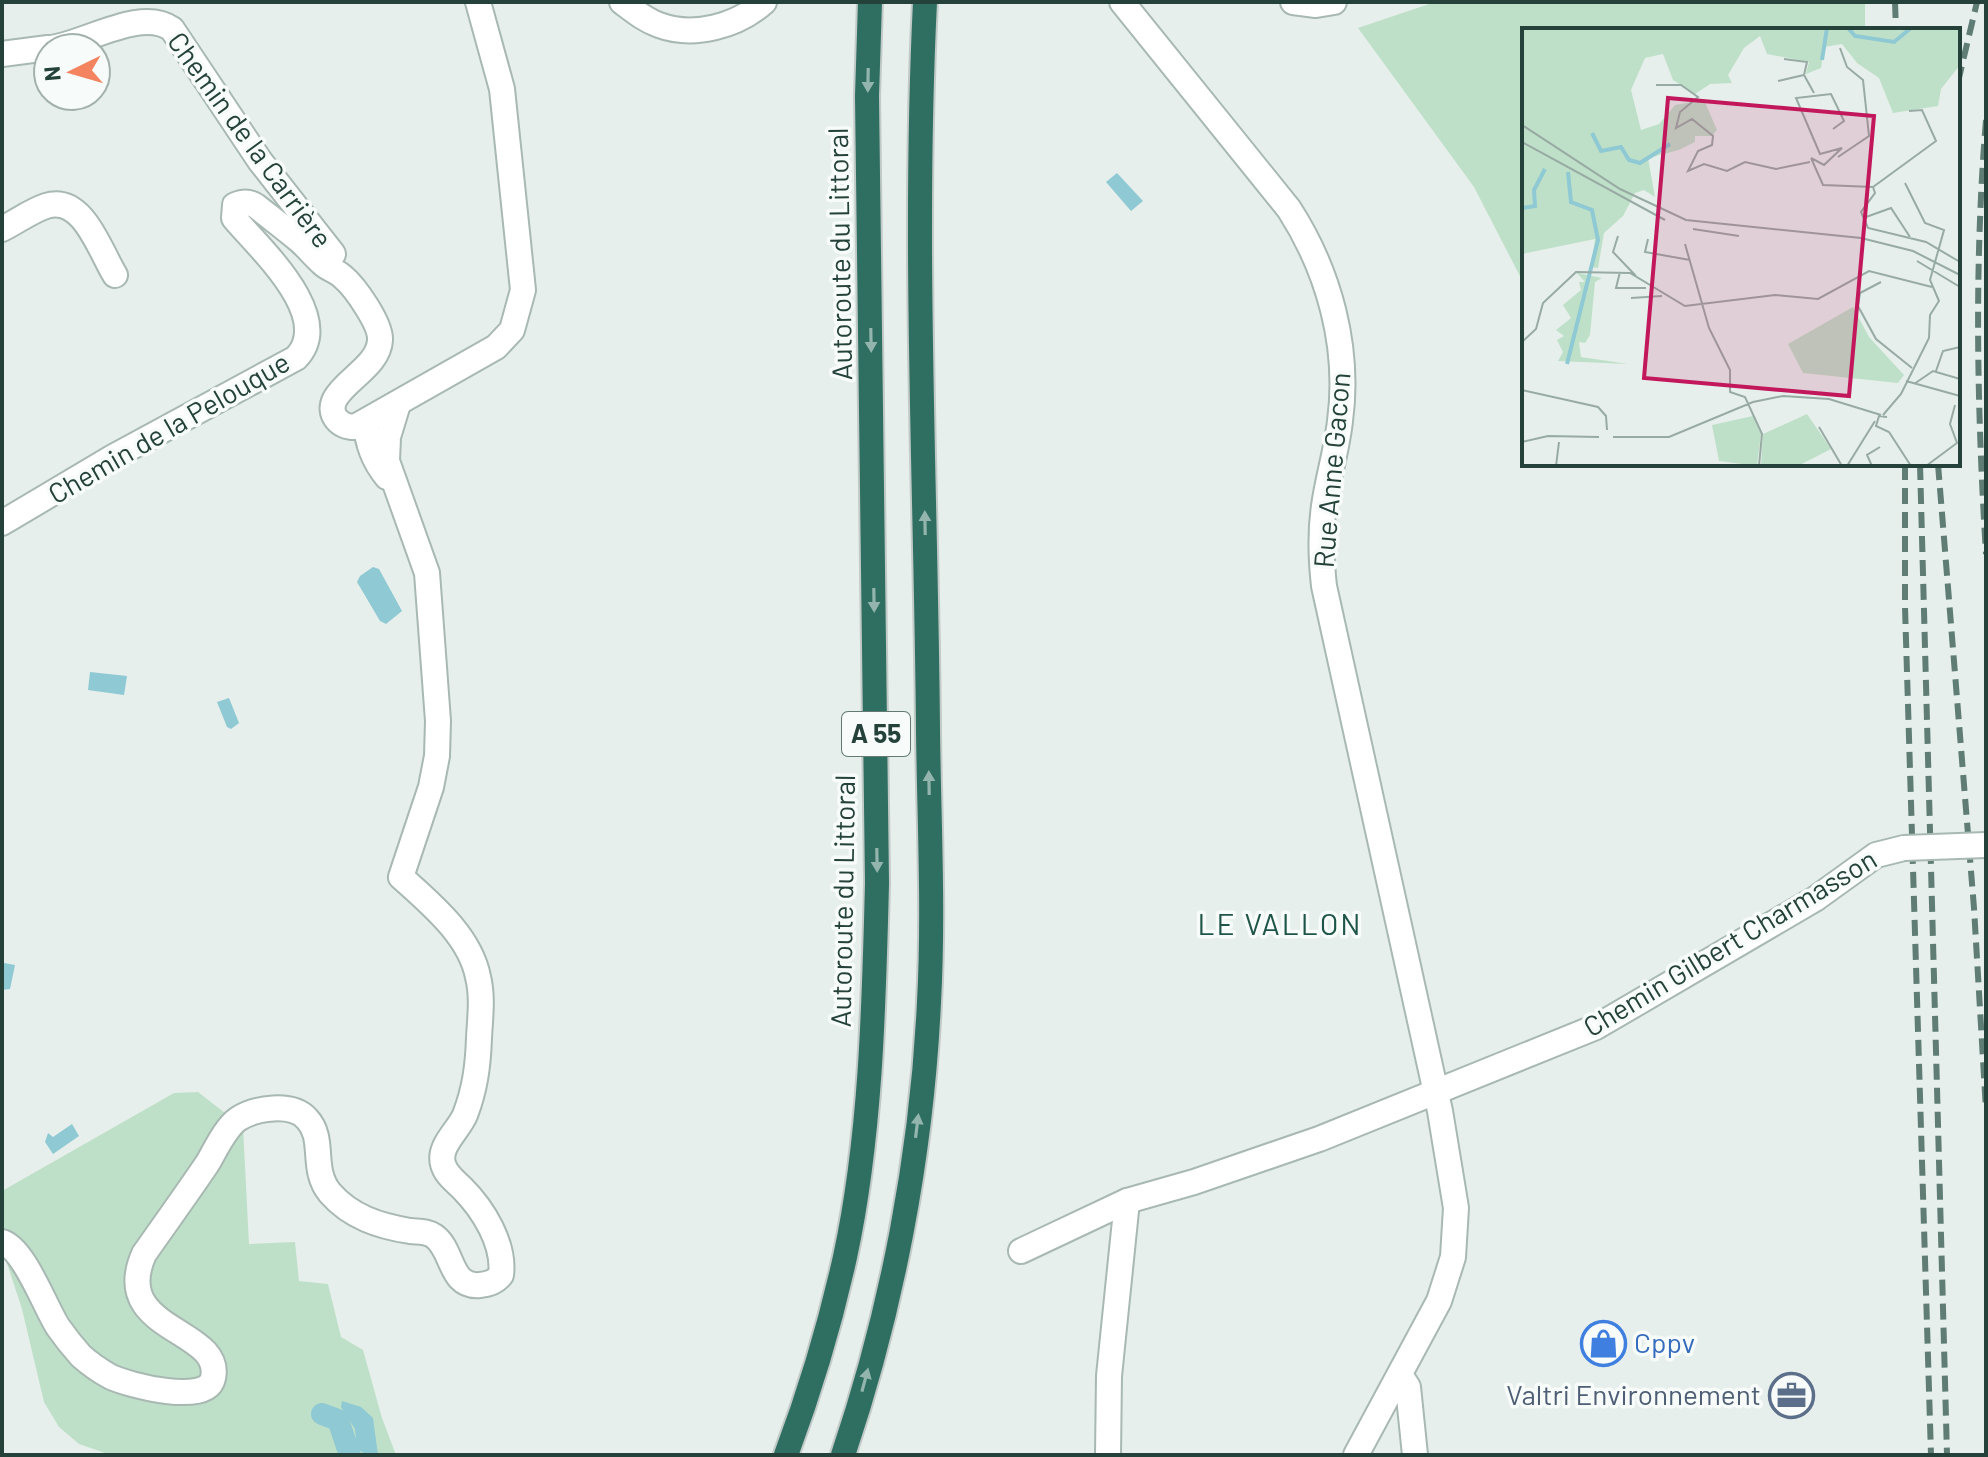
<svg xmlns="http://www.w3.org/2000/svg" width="1988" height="1457" font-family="Barlow,sans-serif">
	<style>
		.green { fill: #bfe0c8 }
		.water { fill: #8ec9d4 }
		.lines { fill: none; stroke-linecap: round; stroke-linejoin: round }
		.canal { stroke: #8ec9d4; stroke-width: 22 }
		.minor-casing { stroke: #a8b8b2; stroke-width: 28 }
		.motorway-casing { stroke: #c2cac8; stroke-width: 28 }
		.minor { stroke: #fff; stroke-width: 24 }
		.motorway { stroke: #2f6f62; stroke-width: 24 }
		.rail { stroke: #5f7d75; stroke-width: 6; stroke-dasharray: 16 8; stroke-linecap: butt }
		.minor-bridge-casing { stroke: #a8b8b2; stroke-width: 28; stroke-linecap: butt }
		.minor-bridge { stroke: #fff; stroke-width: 24 }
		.oneway { fill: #93b5ae }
		.labels { text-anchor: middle; stroke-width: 7; stroke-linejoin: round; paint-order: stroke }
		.shield { fill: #f7fbf9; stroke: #637a73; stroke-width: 2 }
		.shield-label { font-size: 26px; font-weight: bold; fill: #24423a }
		.street-label { font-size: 28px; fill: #24423a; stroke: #f7fbf9 }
		.shop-label { font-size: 28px; fill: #366cbe; stroke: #f7fbf9; text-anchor: start }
		.service-label { font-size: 28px; fill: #4e5e75; stroke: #f7fbf9; text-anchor: end }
		.neighbourhood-label { font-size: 30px; letter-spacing: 2px; fill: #1f5548; stroke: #f7fbf9 }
		.inset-river { fill: none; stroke: #8ec9d4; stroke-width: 4 }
		.inset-road { fill: none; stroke: #98aaa4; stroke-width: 2 }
		.view { fill: #c2185b; fill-opacity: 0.15; stroke: #c2185b; stroke-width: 4 }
		.inset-edge { fill: none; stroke: #24423a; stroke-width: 4 }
	</style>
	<rect width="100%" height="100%" fill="#e6efeb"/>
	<g class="green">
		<path d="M1435 2H1865V30H1524V284L1474 187 1358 28Z"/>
		<path d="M198 1092 243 1127 249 1244 295 1242 299 1281 328 1284 341 1337 363 1350 382 1418 396 1455H111L79 1444 59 1427 44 1402 22 1309 2 1248V1191L174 1093Z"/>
	</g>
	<g class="water">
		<path d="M1117 173 1143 201 1131 211 1106 182Z"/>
		<path d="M373 567 379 569 402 611 386 624 380 621 357 582 360 576Z"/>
		<path d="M90 672 127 676 124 695 88 690Z"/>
		<path d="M229 698 239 723 231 729 227 727 217 702Z"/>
		<path d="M4 963 15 965 10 989 2 990Z"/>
		<path d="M72 1124 79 1136 53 1154 45 1142 48 1133 53 1137Z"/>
		<path d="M342 1401 361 1407 373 1418 378 1455H366L357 1448 355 1429 341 1407Z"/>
	</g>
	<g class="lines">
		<path class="canal" d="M322 1414 338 1420 350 1455"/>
		<defs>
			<g id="minor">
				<path d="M622 2C634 11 645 20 659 25 694 38 737 26 764 2"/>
				<path d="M1122 2 1289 209C1329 271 1350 347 1340 421 1337 449 1328 477 1324 506 1320 533 1321 559 1324 586L1440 1111 1456 1208 1453 1257 1439 1301 1356 1455"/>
				<path d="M1293 2 1316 5 1334 2"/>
				<path d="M51 48C87 43 141 7 172 29L260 161 333 254"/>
				<path d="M2 54 48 48"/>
				<path d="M2 229C16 222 31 211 46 206 83 194 100 251 115 275"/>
				<path d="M365 422C368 444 373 460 387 477"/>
				<path d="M2 523 113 457 296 358C336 317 259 248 234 218L235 205C243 202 248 201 256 206 271 218 286 229 300 241 308 248 314 256 322 263 328 269 337 271 343 277 355 287 381 324 380 340 379 365 345 380 335 399 327 415 340 427 355 427L496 347 512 330 523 290 502 89 478 2"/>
				<path d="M2 1242C24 1248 45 1307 58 1327 65 1337 73 1347 81 1356 90 1364 100 1371 111 1377 129 1385 207 1406 213 1378 224 1328 109 1332 144 1254 165 1224 186 1195 207 1164 215 1151 225 1128 238 1119 255 1108 292 1102 307 1119 326 1139 310 1169 330 1193 351 1217 379 1226 410 1231 419 1232 427 1231 434 1236 454 1250 449 1288 480 1285 489 1284 495 1282 501 1275 505 1244 483 1209 462 1188 455 1181 446 1175 443 1164 438 1146 458 1131 465 1115 475 1089 478 1066 479 1038 480 1018 483 997 478 977 470 936 431 904 401 877L431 787 437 756 438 721 427 573 387 461 388 437 398 404"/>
				<path d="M1021 1251 1127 1201 1194 1182 1319 1139 1596 1027 1815 899 1876 855 1904 848"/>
				<path d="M1400 1375 1408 1387 1415 1455"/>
				<path d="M1108 1455 1109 1376 1127 1201"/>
			</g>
			<g id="motorway">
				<path d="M786 1455C810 1391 830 1325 845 1257 871 1137 874 1005 877 883L867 96 870 2"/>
				<path d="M843 1455C892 1311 922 1153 929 1002 934 911 929 820 928 730 926 487 913 244 925 2"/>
			</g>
		</defs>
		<use href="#minor" class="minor-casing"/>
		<use href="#motorway" class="motorway-casing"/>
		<use href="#minor" class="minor"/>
		<use href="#motorway" class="motorway"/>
		<g class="rail">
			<path d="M1895 2 1896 30"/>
			<path d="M1958 82 1977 2"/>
			<path d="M1986 120C1974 265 1977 409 1986 554"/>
			<path d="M1905 464V607L1931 1455"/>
			<path d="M1920 464 1947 1455"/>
			<path d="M1938 464 1974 908 1986 1110"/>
		</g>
		<defs>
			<path id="minor-bridge" d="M1904 848 1986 845"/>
		</defs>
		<use href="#minor-bridge" class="minor-bridge-casing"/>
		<use href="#minor-bridge" class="minor-bridge"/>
	</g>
	<defs><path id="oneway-solid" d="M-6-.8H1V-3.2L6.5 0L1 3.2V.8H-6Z" transform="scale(2)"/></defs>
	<g class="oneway">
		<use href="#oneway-solid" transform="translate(868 80) rotate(91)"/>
		<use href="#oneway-solid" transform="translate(871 340) rotate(89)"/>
		<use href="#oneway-solid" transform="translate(925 523) rotate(-91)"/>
		<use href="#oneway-solid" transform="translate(874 600) rotate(89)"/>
		<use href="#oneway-solid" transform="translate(929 783) rotate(-91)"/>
		<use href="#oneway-solid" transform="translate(877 860) rotate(89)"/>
		<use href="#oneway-solid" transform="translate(917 1126) rotate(-83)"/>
		<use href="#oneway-solid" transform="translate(865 1380) rotate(-75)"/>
	</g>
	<defs>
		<symbol id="shop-ring" viewBox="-11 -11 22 22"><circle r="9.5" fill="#f7fbf9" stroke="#3f7fe0" stroke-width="1.5"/><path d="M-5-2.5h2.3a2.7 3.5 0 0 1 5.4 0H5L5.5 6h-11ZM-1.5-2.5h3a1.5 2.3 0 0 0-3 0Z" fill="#3f7fe0"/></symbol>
		<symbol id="office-ring" viewBox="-11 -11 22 22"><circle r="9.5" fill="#f7fbf9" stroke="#5c6f8a" stroke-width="1.5"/><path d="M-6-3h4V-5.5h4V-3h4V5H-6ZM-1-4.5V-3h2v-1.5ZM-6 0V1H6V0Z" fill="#5c6f8a"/></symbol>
	</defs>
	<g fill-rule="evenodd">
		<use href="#shop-ring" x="1578" y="1318" width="51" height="51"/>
		<use href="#office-ring" x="1766" y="1370" width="51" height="51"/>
	</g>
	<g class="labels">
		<rect class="shield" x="842" y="712" width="68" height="44" rx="6"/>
		<g class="shield-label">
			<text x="876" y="743">A 55</text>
		</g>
		<g class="street-label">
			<text transform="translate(250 140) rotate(54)" y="10">Chemin de la Carrière</text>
			<text transform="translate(840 254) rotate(-91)" y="10">Autoroute du Littoral</text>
			<text transform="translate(169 428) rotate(-30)" y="10">Chemin de la Pelouque</text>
			<text transform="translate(1332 470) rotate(-85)" y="10">Rue Anne Gacon</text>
			<text transform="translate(843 901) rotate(-89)" y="10">Autoroute du Littoral</text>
			<text transform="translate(1730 943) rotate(-31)" y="10">Chemin Gilbert Charmasson</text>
		</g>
		<g class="shop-label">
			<text x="1634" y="1353">Cppv</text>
		</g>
		<g class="service-label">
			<text x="1761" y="1405">Valtri Environnement</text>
		</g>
		<g class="neighbourhood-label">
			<text x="1280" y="935">LE VALLON</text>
		</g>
	</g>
	<g transform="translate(1522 28)">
		<rect width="438" height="438" fill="#e6efeb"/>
		<path d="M0 0H438V37L419 61 416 78 371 85 357 50 335 35 320 16 302 19 299 40 284 46 287 34 245 26 238 8 222 20 206 47 210 55 188 56 173 66 151 52 141 26 123 30 109 62 119 102 137 96 153 77 182 72 195 102 190 108H173V114L157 122 126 130 133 169 122 162 113 165 101 188 82 205 76 240 69 239 73 211 0 226ZM55 245 80 250 73 254 68 307 63 315 57 314 59 329 106 336 36 333 41 324 35 312 42 308 34 302 49 290 41 277 59 262 57 254H63ZM331 279 347 309 382 347 376 355 281 345 266 316ZM285 386 309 421 276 438H239L241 406ZM231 388 239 406 235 438 197 433 190 397Z" fill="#bfe0c8"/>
		<path class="inset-river" d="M326 0 333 8 372 14 389 0M300 32 305 0M70 105 79 123 99 119 107 132 118 135 148 116M0 180 13 178 12 162 23 141M45 336 76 212 70 182 49 174 46 144"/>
		<path class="inset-road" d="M262 31 285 34 282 47M256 53 282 47 292 65M134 57H159L176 69 158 84 154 100 170 91 191 108 190 117 176 123 166 143 182 136 205 143 223 134 254 141 288 134M0 97 98 161 164 192 339 210 391 223 438 247M0 114 143 192M316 129 347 108 341 52 325 39 318 20M289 130 301 157 351 159 353 165 339 184 346 200 404 214 438 234M289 130 302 137 320 120 298 126 274 70 309 66 322 93 311 101M351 159 414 113 400 82 387 83M344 189 369 180 388 209M171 201 217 208M96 208 91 224 114 248M126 211 123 224 168 232M163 216 187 300 208 342V364L223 369 240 406 237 438M395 233 438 259M98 244 94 260H124M359 254 338 265 336 278 354 311 390 340M109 270 140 268M0 314 14 301 21 275 54 244 108 245 163 278 253 267 296 271 347 243 410 259M414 343 421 323 438 319M384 353 438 368M392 356 411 343 438 351M0 362 76 379 84 388 85 402M361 387 379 366 407 310 408 287 417 273 408 252 422 202 403 195 383 155M365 389 357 388 354 398 367 404 389 438M297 399 320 438M91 409H147L231 374 261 368 307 371 359 387M0 414 26 408 77 409M34 438 37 414M325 438 353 393M350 438 345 427 358 419M404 438 435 415 428 396 433 377"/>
		<path class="view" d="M146 70 352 88 327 368 122 350Z"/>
		<rect width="438" height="438" class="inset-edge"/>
	</g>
	<rect width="1988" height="1457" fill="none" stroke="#24423a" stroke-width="8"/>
	<g transform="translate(72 72) rotate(265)"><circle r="38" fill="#f7fbf9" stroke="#a3b1ad" stroke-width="2"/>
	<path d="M0-6L14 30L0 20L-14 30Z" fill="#f4845f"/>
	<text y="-12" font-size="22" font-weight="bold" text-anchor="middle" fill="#24423a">N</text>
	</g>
</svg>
